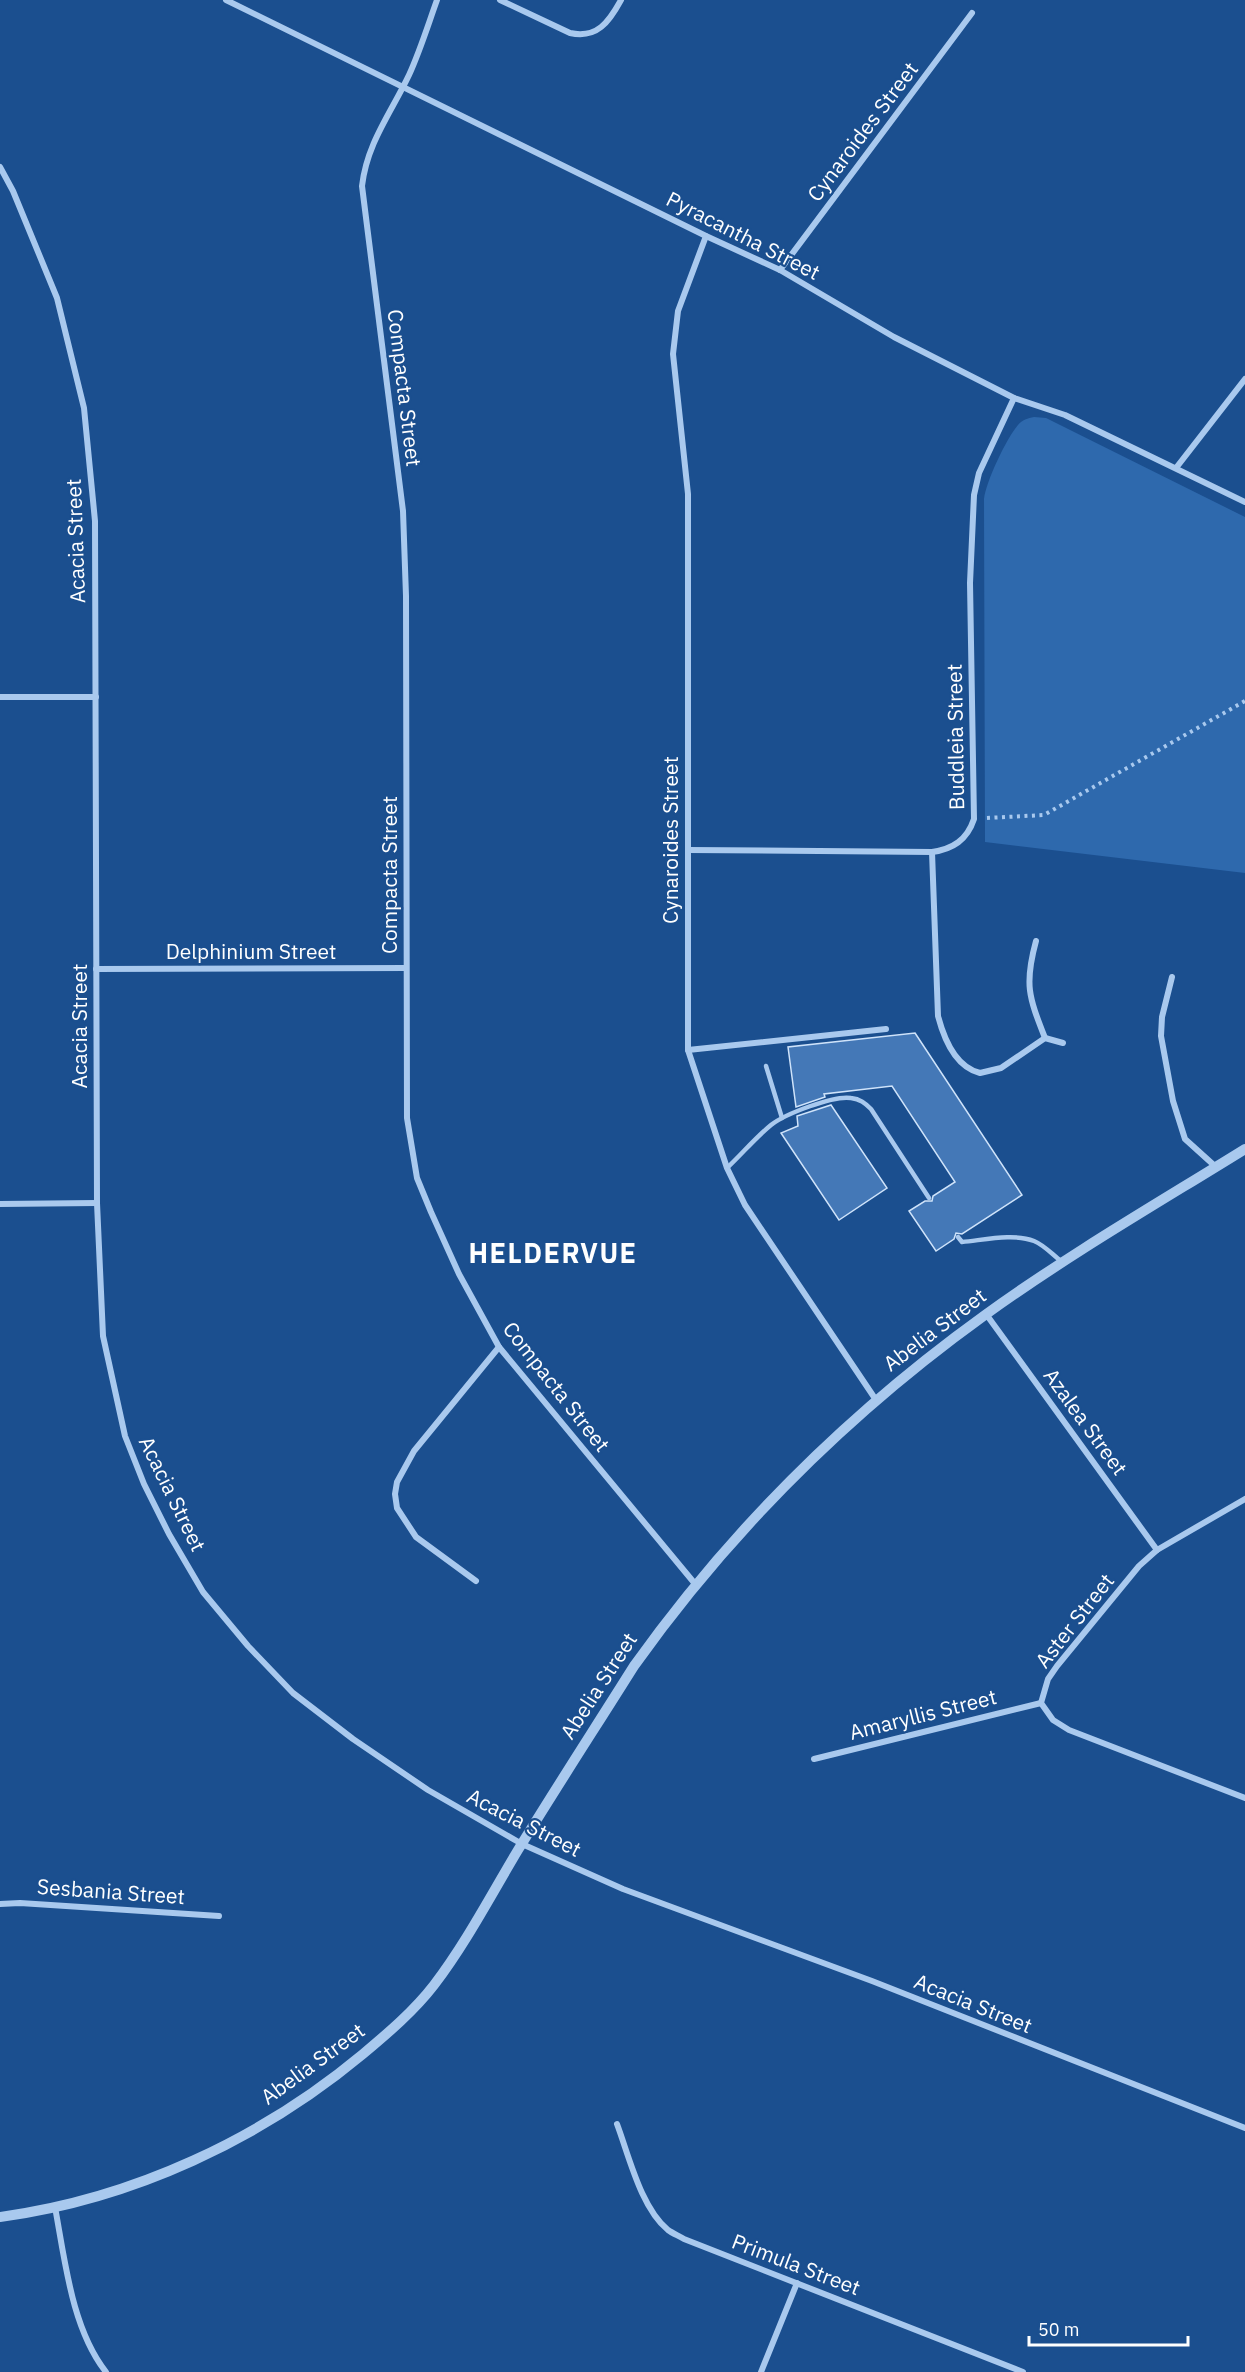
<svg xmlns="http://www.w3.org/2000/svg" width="1245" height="2372" font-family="'IBM Plex Sans',sans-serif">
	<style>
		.green { fill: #2e69ad }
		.building { fill: #4478b7; stroke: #cfe3fa; stroke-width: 1.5 }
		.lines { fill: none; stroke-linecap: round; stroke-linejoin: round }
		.path { stroke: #a9c9ee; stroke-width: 4; stroke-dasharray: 3 4.5; stroke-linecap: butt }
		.service { stroke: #a9c9ee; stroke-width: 4.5 }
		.minor { stroke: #a9c9ee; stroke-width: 6 }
		.tertiary { stroke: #a9c9ee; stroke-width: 10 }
		.labels { text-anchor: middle; stroke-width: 4.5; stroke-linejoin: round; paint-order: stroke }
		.street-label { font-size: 21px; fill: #fff; stroke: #1b4f8f }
		.district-label { font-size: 27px; font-weight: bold; letter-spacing: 1.5px; fill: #fff; stroke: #1b4f8f }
	</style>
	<rect width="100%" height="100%" fill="#1b4f8f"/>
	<path class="green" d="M1034 417 1046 418 1245 517V873L985 842 984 499C986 482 1006 439 1018 425 1022 420 1028 418 1034 417Z"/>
	<g class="building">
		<path d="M915 1033 1022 1195 962 1234 956 1233 954 1239 936 1251 909 1211 925 1201H932L933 1196 955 1182 892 1086 824 1094 825 1097 796 1107 788 1047Z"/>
		<path d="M831 1105 887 1188 839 1220 781 1133 798 1126 797 1116Z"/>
	</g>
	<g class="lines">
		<path class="path" d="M987 818 1044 815 1245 701"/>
		<g class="service">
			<path d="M766 1066 782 1118"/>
			<path d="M727 1168C742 1154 755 1138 771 1125 785 1114 834 1095 851 1098 860 1099 865 1103 871 1109L929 1198"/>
			<path d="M958 1237 962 1242C984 1240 1014 1233 1034 1241 1044 1245 1053 1255 1061 1261"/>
		</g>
		<g class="minor">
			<path d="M226 0 706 236 780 270 894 337 1014 398 1065 415 1245 502"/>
			<path d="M437 0C428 25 420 51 409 75 391 113 367 143 362 186L403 511 406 596 407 1118 417 1178 431 1212 459 1274 499 1347 696 1585"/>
			<path d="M500 0 570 33C597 39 609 22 621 0"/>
			<path d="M0 167 13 191 57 298 84 408 95 521 97 1203 103 1336 125 1436 144 1484 169 1534 203 1592 248 1646 293 1693 353 1739 428 1790 522 1844 623 1889 872 1981 1245 2128"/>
			<path d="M706 236 678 311 673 354 688 494V1050L727 1168 745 1205 876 1400"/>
			<path d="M780 270 972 13"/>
			<path d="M1176 468 1245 379"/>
			<path d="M0 697H96"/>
			<path d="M688 850 932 852C953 849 967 840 974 819L970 583 974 495 979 473 1014 398"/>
			<path d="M932 852 938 1016C944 1039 955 1067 980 1073L1001 1068 1045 1038 1063 1043"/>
			<path d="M1036 941C1024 985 1029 997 1045 1038"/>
			<path d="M96 969 406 968"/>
			<path d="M1172 977 1162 1017 1161 1036 1173 1101 1185 1139 1216 1167"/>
			<path d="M688 1050 886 1029"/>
			<path d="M0 1204 97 1203"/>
			<path d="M986 1314 1157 1550"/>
			<path d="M1245 1499 1157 1550 1139 1566 1057 1666 1048 1679 1041 1703 1053 1720 1069 1730 1245 1798"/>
			<path d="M476 1581 416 1537 397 1508 395 1494 397 1482 414 1451 499 1347"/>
			<path d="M814 1759 1041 1703"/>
			<path d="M0 1904 20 1903 219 1916"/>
			<path d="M617 2124C629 2156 641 2208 668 2230 672 2233 679 2236 684 2239L1023 2372"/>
			<path d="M55 2207C65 2261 72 2329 106 2372"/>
			<path d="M761 2372 797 2283"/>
		</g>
		<path class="tertiary" d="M0 2217C133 2199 261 2139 363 2054 388 2033 414 2011 434 1985 466 1943 491 1895 518 1850 556 1788 595 1728 634 1666 731 1530 849 1413 985 1315 1068 1255 1158 1203 1245 1149"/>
	</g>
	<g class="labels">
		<g class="street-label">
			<text transform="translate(863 132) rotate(-53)" y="7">Cynaroides Street</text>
			<text transform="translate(743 236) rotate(27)" y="7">Pyracantha Street</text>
			<text transform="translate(404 388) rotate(83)" y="7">Compacta Street</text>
			<text transform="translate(76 541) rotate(-92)" y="7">Acacia Street</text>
			<text transform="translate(956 737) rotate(-91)" y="7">Buddleia Street</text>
			<text transform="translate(671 840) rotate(-90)" y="7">Cynaroides Street</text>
			<text transform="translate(390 875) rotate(-90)" y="7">Compacta Street</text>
			<text x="251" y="959">Delphinium Street</text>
			<text transform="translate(80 1026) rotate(-90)" y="7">Acacia Street</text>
			<text transform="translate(935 1330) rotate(-37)" y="7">Abelia Street</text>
			<text transform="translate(556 1387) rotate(52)" y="7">Compacta Street</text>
			<text transform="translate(1085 1422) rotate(54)" y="7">Azalea Street</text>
			<text transform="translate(172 1494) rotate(64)" y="7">Acacia Street</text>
			<text transform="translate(1075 1621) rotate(-52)" y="7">Aster Street</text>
			<text transform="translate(599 1686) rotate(-57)" y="7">Abelia Street</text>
			<text transform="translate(923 1715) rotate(-14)" y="7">Amaryllis Street</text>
			<text transform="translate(524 1823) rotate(27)" y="7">Acacia Street</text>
			<text transform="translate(111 1892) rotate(4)" y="7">Sesbania Street</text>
			<text transform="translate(973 2004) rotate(22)" y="7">Acacia Street</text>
			<text transform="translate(313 2064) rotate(-36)" y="7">Abelia Street</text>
			<text transform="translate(796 2265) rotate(21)" y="7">Primula Street</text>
		</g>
		<g class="district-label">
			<text x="553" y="1263">HELDERVUE</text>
		</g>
	</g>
	<path d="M1029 2336v9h159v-9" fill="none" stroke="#ffffff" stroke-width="3"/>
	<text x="1038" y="2336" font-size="18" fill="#ffffff" stroke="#1b4f8f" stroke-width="4.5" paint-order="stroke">50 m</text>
</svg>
